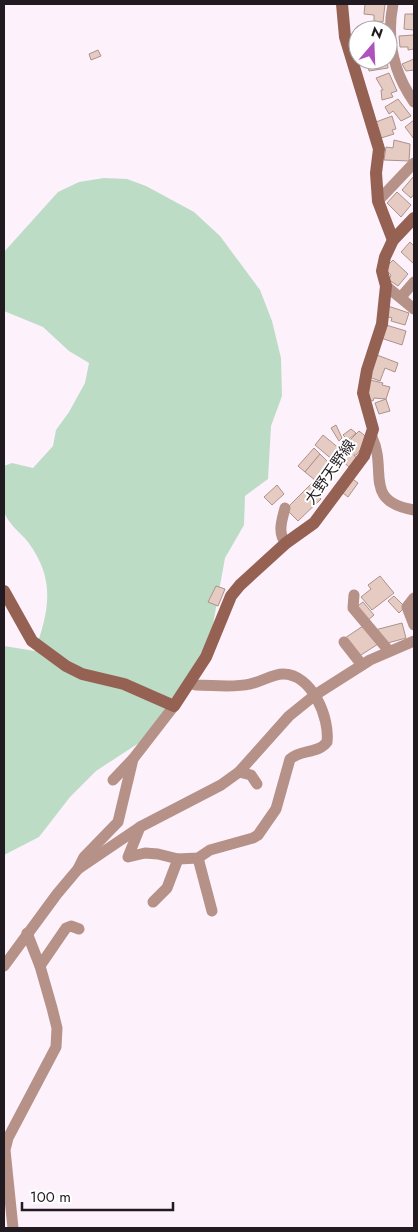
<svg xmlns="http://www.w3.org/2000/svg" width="418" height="1232" font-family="Jost,'Noto Sans JP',sans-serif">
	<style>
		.green { fill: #bddcc6 }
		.building { fill: #e6cbc3; stroke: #ab928a }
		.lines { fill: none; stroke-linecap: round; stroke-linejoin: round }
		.street { stroke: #b69187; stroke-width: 11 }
		.secondary { stroke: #956153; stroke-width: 12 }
		.labels { text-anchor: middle; stroke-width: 4; stroke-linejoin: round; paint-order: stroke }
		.street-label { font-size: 15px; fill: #211a20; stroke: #fff }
	</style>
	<rect width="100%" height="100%" fill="#fdf1fc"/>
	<path class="green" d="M104 178 127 179 146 186 194 212 220 236 260 290 272 321 281 358 282 396 271 426 268 479 245 496 244 525 225 558 212 630 197 681 148 737 96 771 70 797 39 837 4 855V646L35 651C49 610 56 580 28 542 20 532 9 525 4 512 0 499 4 480 4 466L12 463 33 468 53 446 56 430 69 412 85 383 89 363 69 351 43 327 4 311V252L58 192 79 182Z"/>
	<g class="building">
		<path d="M365 4H385L383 22 374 21V15L364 14Z"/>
		<path d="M405 14H414V30L404 29Z"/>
		<path d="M414 35V49L408 50V47H400L399 36Z"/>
		<path d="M98 50 101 56 91 60 89 54Z"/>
		<path d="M414 59V70L406 71 402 64Z"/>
		<path d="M367 60H387L388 68 369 71Z"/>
		<path d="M389 73 397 91 391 93 393 97 382 100 381 90H383L376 78Z"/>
		<path d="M398 99 411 116 401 121 393 111 389 114 385 107Z"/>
		<path d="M392 116 396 129 392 130 394 134 381 138 376 122Z"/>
		<path d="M414 120V139L405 127Z"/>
		<path d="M394 140 410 144 409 161 384 160 386 147 393 148Z"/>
		<path d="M414 176V194L411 198 402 190Z"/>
		<path d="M397 192 411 205 401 217 387 203Z"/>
		<path d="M410 242 414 246V264L401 252Z"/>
		<path d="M393 260 408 274 398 286 389 280 391 275 387 271 386 267Z"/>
		<path d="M388 306 409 313 405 325 391 321 392 318 385 316Z"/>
		<path d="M386 325 406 331 402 345 381 338Z"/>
		<path d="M377 355 398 363 395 372 385 368 380 381 369 377Z"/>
		<path d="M370 380 383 383 382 385 390 387 386 399 374 398 373 401 366 398Z"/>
		<path d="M386 399 390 411 379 414 375 403Z"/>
		<path d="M336 425 342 438 339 441 331 428Z"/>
		<path d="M351 429 356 433 348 440 343 435Z"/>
		<path d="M359 431 369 439 356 455H354L356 458 349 467 339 458 344 452 341 449Z"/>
		<path d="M323 435 341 450 334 461 315 445Z"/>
		<path d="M314 448 320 454 305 472 298 466Z"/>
		<path d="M320 454 330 464 316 481 305 472Z"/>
		<path d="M350 477 358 483 348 497 339 490Z"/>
		<path d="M314 481 320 487 314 492 321 499 298 521 286 509Z"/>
		<path d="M277 485 284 494 272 505 264 497Z"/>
		<path d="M380 576 394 593 372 610 361 597 371 589 368 585Z"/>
		<path d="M216 586 225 589 218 606 208 602Z"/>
		<path d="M394 596 405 607 399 613 388 601Z"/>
		<path d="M363 602 374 615 367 621 355 608Z"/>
		<path d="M402 623 406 638 384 644 375 630Z"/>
		<path d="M363 626 378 644 358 657 345 638Z"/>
	</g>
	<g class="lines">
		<g class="street">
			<path d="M393 4C386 40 393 72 414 102"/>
			<path d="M378 201 414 163"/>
			<path d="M386 286 414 309"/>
			<path d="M401 297 414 282"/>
			<path d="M372 437C388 471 362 501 414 510"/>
			<path d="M285 508C282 520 277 533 286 543"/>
			<path d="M354 595 353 608 389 651"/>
			<path d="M414 598 407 607 414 625"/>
			<path d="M344 642 362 665"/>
			<path d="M239 772 251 775 257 784"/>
			<path d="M113 780 133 759"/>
			<path d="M140 827 128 857 145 853 158 854 178 859 198 858 210 850 253 838 258 835 276 809 290 759C301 749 318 754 327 742 330 718 312 674 283 674 272 674 261 682 250 684 233 688 213 685 196 685L189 683"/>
			<path d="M198 858 212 911"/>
			<path d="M78 869 140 827 221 785 239 772 289 716 315 695 370 660 414 641"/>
			<path d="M153 902 167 888 178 859"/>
			<path d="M4 966 57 894 78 869 84 857 118 822 133 759 174 706"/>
			<path d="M40 966 66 928 71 926 79 929"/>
			<path d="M13 1228 5 1150 8 1138 56 1047 57 1028 52 1008 40 966 27 933"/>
		</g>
		<g class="secondary">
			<path d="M342 4 345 37 379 149 376 173 378 201 393 240"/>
			<path d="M4 591 32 641 66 666 82 674 124 684 174 706 206 657 231 596 240 585 286 543 314 523 364 456 373 429 363 393 367 370 382 324 386 286 382 271 385 257 393 240 414 218"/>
		</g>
	</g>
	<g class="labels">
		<g class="street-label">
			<text transform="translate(330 472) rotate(-55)" y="5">大野天野線</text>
		</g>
	</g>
	<rect width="418" height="1232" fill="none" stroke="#211a20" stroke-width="10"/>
	<g transform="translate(373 45) rotate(19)"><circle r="24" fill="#ffffff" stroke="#a6a3a6"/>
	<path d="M0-4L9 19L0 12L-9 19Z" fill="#ae52bd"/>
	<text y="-8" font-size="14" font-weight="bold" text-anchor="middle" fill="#211a20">N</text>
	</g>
	<path d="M22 1202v8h151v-8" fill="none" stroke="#211a20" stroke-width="2.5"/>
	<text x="30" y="1202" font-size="15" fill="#211a20" stroke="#ffffff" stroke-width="4" paint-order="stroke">100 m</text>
</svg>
